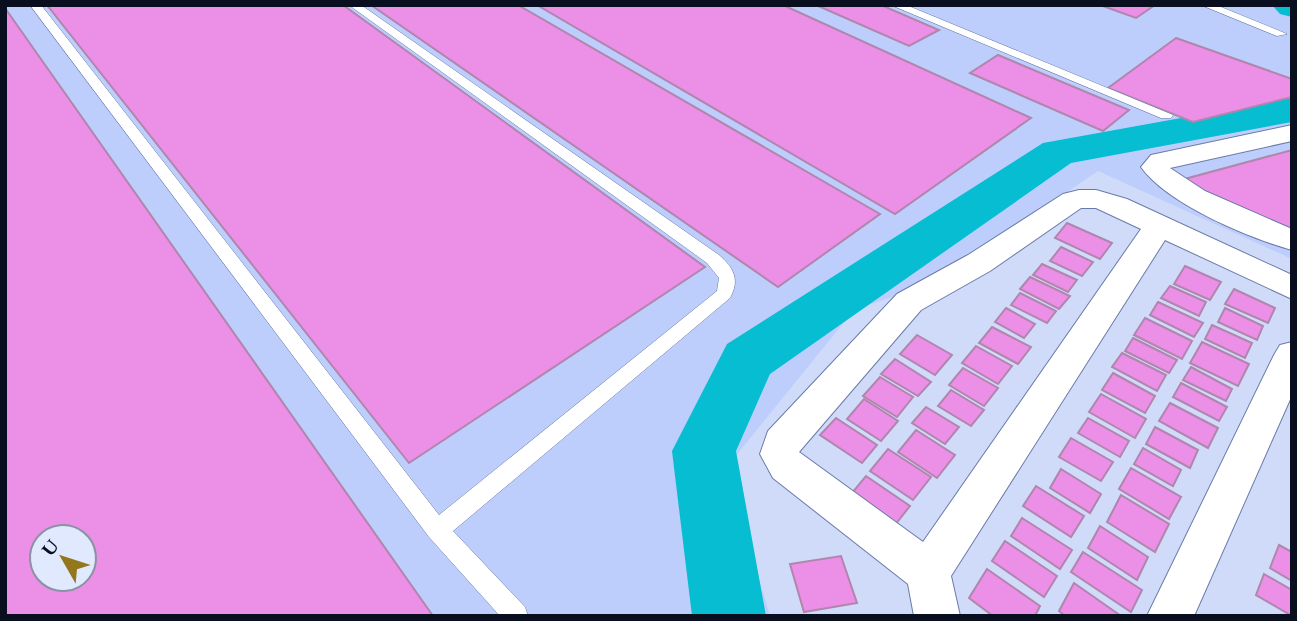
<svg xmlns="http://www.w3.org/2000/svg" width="1297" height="621" font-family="Spectral,serif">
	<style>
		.built { fill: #bdcefd; fill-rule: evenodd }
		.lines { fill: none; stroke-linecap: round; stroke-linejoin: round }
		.river { fill: #06bdd2; fill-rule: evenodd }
		.building { fill: #ec8fe7; stroke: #b086ad; stroke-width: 2; fill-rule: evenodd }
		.lane-casing { stroke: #6a7ba9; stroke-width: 1 }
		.street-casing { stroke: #6a7ba9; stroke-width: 2 }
		.lane { fill: #fff; fill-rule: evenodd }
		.street { fill: #fff; fill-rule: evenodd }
	</style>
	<rect width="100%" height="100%" fill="#d0dbfa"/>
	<path class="built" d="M5 5H1292V259L1098 171 933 283 854 310 726 468 770 616H5ZM42 537H84V579H42Z"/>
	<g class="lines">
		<g class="river">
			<path d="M1272 5H1292V17L1280 14Z"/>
			<path d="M1292 98V122L1071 163 770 374 736 451 766 616H692L672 451 727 344 1043 143Z"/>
		</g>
	</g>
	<g class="building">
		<path d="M47 5H343L705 267 409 463Z"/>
		<path d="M371 5H518L880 214 778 287Z"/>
		<path d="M537 5H783L1031 118 895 214Z"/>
		<path d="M816 5H881L939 30 909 46Z"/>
		<path d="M1100 5H1155L1136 18Z"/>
		<path d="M5 8 433 616H5ZM42 537H84V579H42Z"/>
		<path d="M1176 38 1292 79V97L1193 122 1108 88Z"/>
		<path d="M998 55 1129 110 1103 131 970 73Z"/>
		<path d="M1292 150V232L1177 181Z"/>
		<path d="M1067 223 1112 243 1100 259 1055 238Z"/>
		<path d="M1061 247 1093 262 1082 276 1050 261Z"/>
		<path d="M1042 264 1077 280 1068 292 1033 275Z"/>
		<path d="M1185 266 1221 282 1210 300 1174 284Z"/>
		<path d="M1030 277 1070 296 1059 309 1020 289Z"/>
		<path d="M1170 286 1206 302 1199 316 1161 298Z"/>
		<path d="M1234 289 1275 308 1268 323 1225 304Z"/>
		<path d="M1020 293 1056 311 1047 323 1011 305Z"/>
		<path d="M1158 302 1203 323 1194 337 1150 315Z"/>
		<path d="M1006 308 1035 324 1024 338 995 322Z"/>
		<path d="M1225 308 1263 326 1257 340 1218 322Z"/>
		<path d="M1145 318 1192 341 1182 359 1134 335Z"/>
		<path d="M1212 325 1252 343 1245 358 1205 339Z"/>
		<path d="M992 327 1031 347 1018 364 979 343Z"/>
		<path d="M917 335 952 355 935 375 900 354Z"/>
		<path d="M1133 338 1177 360 1169 373 1125 351Z"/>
		<path d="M1202 342 1249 364 1238 386 1190 363Z"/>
		<path d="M976 346 1012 366 998 384 962 363Z"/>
		<path d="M1122 353 1166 375 1157 391 1112 367Z"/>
		<path d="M895 359 931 382 918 396 881 374Z"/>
		<path d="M1191 367 1232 389 1226 401 1183 380Z"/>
		<path d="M963 368 998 388 984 406 949 385Z"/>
		<path d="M1113 373 1155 396 1145 413 1102 390Z"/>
		<path d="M880 377 913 397 897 417 863 396Z"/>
		<path d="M1181 383 1227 407 1219 421 1173 397Z"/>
		<path d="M951 390 984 410 971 426 938 406Z"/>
		<path d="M1101 394 1146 419 1135 438 1089 412Z"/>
		<path d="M864 399 898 421 881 441 847 419Z"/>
		<path d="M1170 403 1218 428 1208 448 1159 421Z"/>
		<path d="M926 407 959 427 945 444 912 423Z"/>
		<path d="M836 418 877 445 862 463 820 435Z"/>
		<path d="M1088 418 1129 441 1120 457 1078 433Z"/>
		<path d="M1155 427 1198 450 1190 468 1146 444Z"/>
		<path d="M916 430 955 455 937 478 898 452Z"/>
		<path d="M1071 438 1113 462 1101 481 1059 457Z"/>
		<path d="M1143 448 1181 470 1173 486 1134 464Z"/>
		<path d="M888 449 931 477 913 500 870 471Z"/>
		<path d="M1131 468 1181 497 1169 519 1119 489Z"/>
		<path d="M1061 469 1101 494 1090 513 1050 488Z"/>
		<path d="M866 476 910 506 891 530 847 499Z"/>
		<path d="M1036 486 1084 516 1071 537 1023 506Z"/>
		<path d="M1121 495 1169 524 1155 552 1107 522Z"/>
		<path d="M1022 518 1072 550 1060 569 1011 536Z"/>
		<path d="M1100 526 1148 557 1137 580 1088 548Z"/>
		<path d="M1005 541 1057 576 1044 597 992 561Z"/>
		<path d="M1279 545 1292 552V581L1270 568Z"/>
		<path d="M1083 552 1142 590 1131 612 1071 572Z"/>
		<path d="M841 556 857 603 804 612 790 564Z"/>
		<path d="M987 569 1040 606 1035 616H993L969 598Z"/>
		<path d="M1264 574 1292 590V616L1256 595Z"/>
		<path d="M1074 583 1121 616H1065L1059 611Z"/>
	</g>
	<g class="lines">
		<defs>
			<g id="lane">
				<path d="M30 5H41L439 515 717 291 719 278 707 263 349 5H361L719 255C734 268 740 280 730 298L453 531 525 607 528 616H500L429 537Z"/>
				<path d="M891 5H906L1173 115 1171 118H1161Z"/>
				<path d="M1201 5H1216L1287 34 1277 36Z"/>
			</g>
			<g id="street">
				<path d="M1292 125V141L1170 168 1205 191 1292 229V250C1249 238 1167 204 1141 167L1151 155Z"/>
				<path d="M1079 190H1096L1127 199 1292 275V299L1165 240 951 576 960 616H914L908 584 773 478 760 454 768 431 897 294 968 255 1063 194ZM1081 208H1096L1141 229 923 542 799 452 921 310 990 271Z"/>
				<path d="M1292 342V395L1194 616H1147L1274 355 1280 345Z"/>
			</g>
		</defs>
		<use href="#lane" class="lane-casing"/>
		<use href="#street" class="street-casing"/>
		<use href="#lane" class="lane"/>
		<use href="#street" class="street"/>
	</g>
	<rect width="1297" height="621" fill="none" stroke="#0a0f20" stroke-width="14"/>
	<g transform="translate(63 558) rotate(309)"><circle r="33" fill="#e1e9fe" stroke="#8b92a5" stroke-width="2"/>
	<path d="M0-5L12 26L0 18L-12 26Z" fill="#94761d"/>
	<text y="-10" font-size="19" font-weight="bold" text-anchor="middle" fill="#0a0f20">U</text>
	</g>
</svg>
